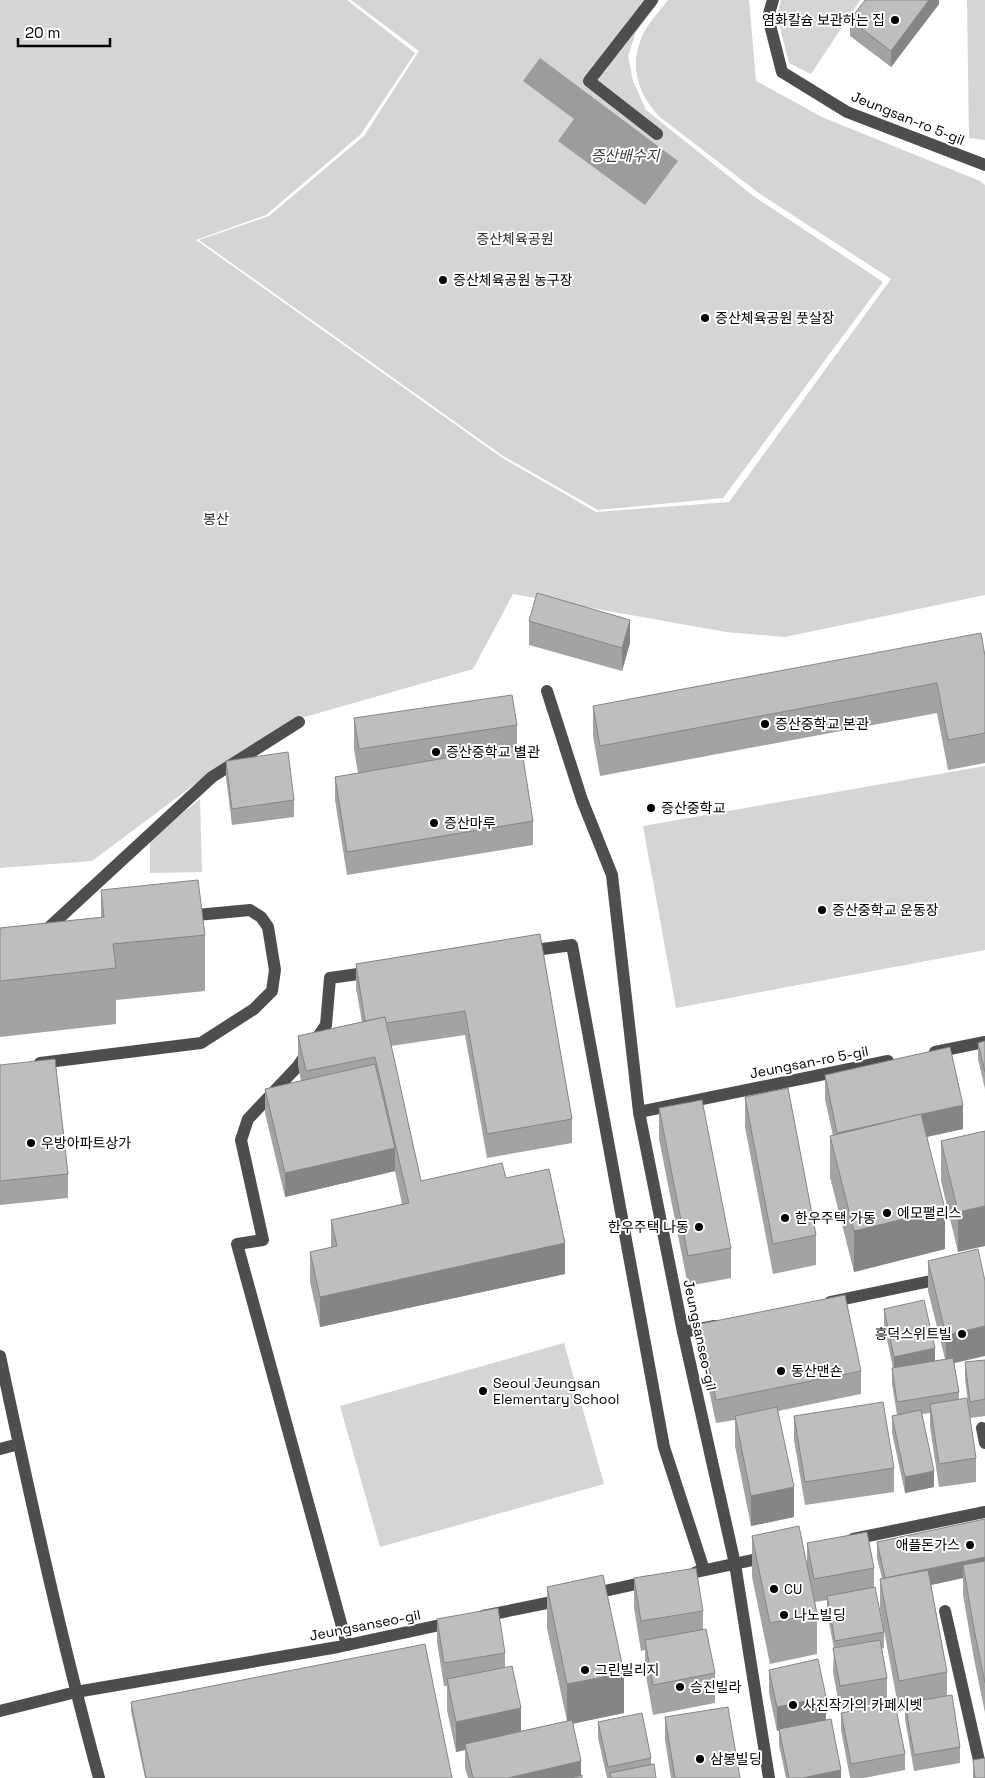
<svg xmlns="http://www.w3.org/2000/svg" width="985" height="1778" font-family="'Space Grotesk','Noto Sans KR',sans-serif">
	<style>
		.green { fill: #d5d5d5 }
		.water { fill: #9c9c9c }
		.lines { fill: none; stroke-linecap: round; stroke-linejoin: round }
		.minor { stroke: #4e4e4e; stroke-width: 12 }
		.wall { fill: #a3a3a3 }
		.shaded-wall { fill: #858585 }
		.building { fill: #bebebe; stroke: #858585 }
		.poi-dot { fill: #000; stroke: #fff; stroke-width: 2 }
		.labels { text-anchor: middle; stroke-width: 4; stroke-linejoin: round; paint-order: stroke }
		.poi-label { font-size: 14px; fill: #000; stroke: #fff; text-anchor: start }
		.street-label { font-size: 14px; fill: #000; stroke: #fff }
		.park-label { font-size: 14px; fill: #2c2c2c; stroke: #fff }
		.water-label { font-size: 15px; font-style: italic; fill: #3d3d3d; stroke: #fff }
	</style>
	<rect width="100%" height="100%" fill="#fff"/>
	<g class="green">
		<path d="M0 0H347L415 53 361 134 266 215 196 240 501 457 596 512 729 502 891 279 760 194 660 117C639 96 629 67 641 39 646 25 659 12 668 0H749L756 81 824 118 980 181 985 185V595L785 637 726 632 513 594 473 669 294 720 203 778 92 861 0 868Z"/>
		<path d="M351 0H660L636 32 628 56 633 81 646 110 752 195 883 282 723 498 598 510 503 456 199 240 269 216 364 136 419 51Z"/>
		<path d="M781 0H860L811 74 789 63 777 16Z"/>
		<path d="M967 0H985V140L969 138Z"/>
		<path d="M985 766V950L676 1008 643 826Z"/>
		<path d="M200 799 202 872 150 873V839Z"/>
		<path d="M564 1343 604 1484 380 1547 340 1406Z"/>
	</g>
	<path class="water" d="M540 58 678 161 645 205 558 141 574 119 523 81Z"/>
	<g class="lines">
		<g class="minor">
			<path d="M652 0 589 81 657 134"/>
			<path d="M773 0 768 17 782 72 847 112 985 165"/>
			<path d="M547 691 582 800 612 875 639 1112 683 1332 735 1564 769 1778"/>
			<path d="M43 933 212 777 299 722"/>
			<path d="M528 951 572 945 664 1447 704 1570"/>
			<path d="M935 1052 985 1042"/>
			<path d="M40 1063 201 1043 254 1009 272 991 275 970 268 927 261 917 250 910 186 916"/>
			<path d="M639 1112 888 1061"/>
			<path d="M830 1302 945 1278"/>
			<path d="M683 1332 715 1326"/>
			<path d="M0 1356C30 1497 61 1638 99 1778"/>
			<path d="M982 1428 985 1443"/>
			<path d="M0 1449 19 1444"/>
			<path d="M853 1539 985 1512"/>
			<path d="M696 1572 767 1557"/>
			<path d="M591 1594 650 1581"/>
			<path d="M945 1611 983 1778"/>
			<path d="M483 1616 562 1600"/>
			<path d="M347 1645 237 1244 263 1240 241 1140 248 1119 298 1066 326 1025 330 978 372 972"/>
			<path d="M0 1711 76 1692 338 1647 454 1622"/>
		</g>
	</g>
	<g class="wall">
		<path d="M939 0V4L891 67 850 36V20Z"/>
		<path d="M529 621 630 643 622 671 529 645Z"/>
		<path d="M985 656V763L948 770 937 713 600 776 593 736V706Z"/>
		<path d="M354 718 517 725V746L533 821V845L347 875 335 800V777L358 773 354 749Z"/>
		<path d="M226 761 294 800V817L232 825 226 777Z"/>
		<path d="M101 890 205 935V991L116 1000V1024L0 1037V928L101 917Z"/>
		<path d="M540 934 572 1119V1143L487 1158 465 1035 391 1046 421 1181 506 1178 565 1274 320 1327 310 1282V1252L331 1248V1220L402 1204 395 1171 285 1197 265 1113V1089L301 1081 298 1066V1036L362 1022 356 988V964Z"/>
		<path d="M985 1041V1089L978 1059V1043Z"/>
		<path d="M0 1065 68 1174V1198L0 1205Z"/>
		<path d="M825 1075 963 1129 927 1137 945 1249 854 1272 830 1177V1136H833L825 1099Z"/>
		<path d="M745 1097 816 1235V1265L773 1274 745 1127Z"/>
		<path d="M659 1108 731 1248V1278L688 1286 659 1139Z"/>
		<path d="M985 1131 958 1252 941 1181V1141Z"/>
		<path d="M928 1261 954 1363 959 1392V1399L976 1458V1482L939 1487 930 1427V1413L922 1414 934 1487 905 1493 892 1433V1416L897 1415 892 1384V1368H893L884 1325V1309L935 1361 945 1359 928 1291Z"/>
		<path d="M700 1324 861 1371V1394L778 1411 794 1517 751 1526 735 1446V1420L716 1423 700 1348Z"/>
		<path d="M985 1360V1416L970 1418 965 1379V1362Z"/>
		<path d="M794 1416 894 1468V1492L805 1505 794 1440Z"/>
		<path d="M985 1519V1713L974 1659 963 1595V1578L931 1585 947 1672V1696L960 1747V1763L914 1771 905 1719V1710L899 1711 880 1609V1579L882 1578 877 1558V1542Z"/>
		<path d="M752 1536 807 1565V1543L874 1568V1587L884 1632V1648L882 1649 887 1678V1702L840 1710 833 1672 834 1648 827 1613V1600L815 1602 817 1614V1654L770 1664 752 1577Z"/>
		<path d="M634 1578 703 1611V1629L715 1673V1703L653 1715 645 1670V1650L641 1651 634 1608Z"/>
		<path d="M547 1587 624 1713 573 1723 581 1776 582 1778H468L465 1768V1750L456 1752 447 1710V1686H444L437 1642V1619L505 1653V1667L521 1731 567 1721 547 1628Z"/>
		<path d="M769 1670 826 1719 841 1778H786L779 1745V1730L777 1731 769 1693Z"/>
		<path d="M131 1702 452 1778H145L131 1711Z"/>
		<path d="M841 1713 905 1754V1770L864 1778H850L841 1730Z"/>
		<path d="M665 1717 740 1778H671L665 1740Z"/>
		<path d="M598 1722 651 1758V1764L656 1778H607L598 1738Z"/>
		<path d="M973 1760 985 1778H973Z"/>
	</g>
	<g class="shaded-wall">
		<path d="M929 0H939V4L891 67V51Z"/>
		<path d="M630 620V643L622 671V648Z"/>
		<path d="M963 1105V1129L837 1156V1133Z"/>
		<path d="M395 1148V1171L285 1197V1173Z"/>
		<path d="M985 1206V1246L958 1252V1212Z"/>
		<path d="M945 1209V1249L854 1272V1231Z"/>
		<path d="M565 1243V1274L320 1327V1297Z"/>
		<path d="M985 1326V1356L946 1365V1335Z"/>
		<path d="M935 1348V1365L894 1374V1357Z"/>
		<path d="M934 1471V1487L905 1493V1477Z"/>
		<path d="M794 1487V1517L751 1526V1496Z"/>
		<path d="M985 1557V1573L963 1565V1578L885 1595V1578Z"/>
		<path d="M624 1673V1713L567 1725V1684Z"/>
		<path d="M826 1697V1720L777 1731V1707Z"/>
		<path d="M521 1708V1738L465 1744V1750L456 1752V1722Z"/>
		<path d="M581 1761V1778H508Z"/>
		<path d="M841 1770V1778H802Z"/>
	</g>
	<g class="building">
		<path d="M865 0H929L891 51 850 20Z"/>
		<path d="M537 593 630 620 622 648 529 621Z"/>
		<path d="M981 633 985 656V733L948 740 937 683 600 746 593 706Z"/>
		<path d="M512 695 517 725 359 749 354 718Z"/>
		<path d="M521 745 533 821 347 852 335 777Z"/>
		<path d="M288 752 294 800 232 809 226 761Z"/>
		<path d="M198 880 205 935 113 944 116 968 0 981V928L104 917 101 890Z"/>
		<path d="M540 934 572 1119 487 1134 465 1011 386 1023 385 1017 365 1021 356 964Z"/>
		<path d="M385 1017 421 1181 502 1163 506 1178 549 1169 565 1243 320 1297 310 1252 337 1246 331 1220 409 1203 375 1057 306 1071 298 1036Z"/>
		<path d="M985 1041V1072L978 1043Z"/>
		<path d="M950 1047 963 1105 837 1133 825 1075Z"/>
		<path d="M55 1059 68 1174 0 1181V1065Z"/>
		<path d="M375 1064 395 1148 285 1173 265 1089Z"/>
		<path d="M788 1088 816 1235 773 1244 745 1097Z"/>
		<path d="M702 1100 731 1248 688 1256 659 1108Z"/>
		<path d="M921 1114 945 1209 854 1231 830 1136Z"/>
		<path d="M985 1131V1206L958 1212 941 1141Z"/>
		<path d="M978 1249 985 1281V1326L946 1335 928 1261Z"/>
		<path d="M845 1295 861 1371 716 1400 700 1324Z"/>
		<path d="M924 1300 935 1348 894 1357 884 1309Z"/>
		<path d="M953 1358 959 1392 897 1402 892 1368Z"/>
		<path d="M985 1360V1399L970 1402 965 1362Z"/>
		<path d="M967 1398 976 1458 939 1464 930 1404Z"/>
		<path d="M883 1402 894 1468 805 1482 794 1416Z"/>
		<path d="M777 1407 794 1487 751 1496 735 1416Z"/>
		<path d="M921 1410 934 1471 905 1477 892 1416Z"/>
		<path d="M985 1519V1557L885 1578 877 1542Z"/>
		<path d="M799 1526 817 1614 770 1623 752 1536Z"/>
		<path d="M867 1532 874 1568 814 1579 807 1543Z"/>
		<path d="M985 1561V1683L974 1629 963 1565Z"/>
		<path d="M696 1568 703 1611 641 1621 634 1578Z"/>
		<path d="M928 1570 947 1672 899 1681 880 1579Z"/>
		<path d="M603 1575 624 1673 567 1684 547 1587Z"/>
		<path d="M875 1587 884 1632 835 1641 827 1596Z"/>
		<path d="M498 1608 505 1653 444 1663 437 1619Z"/>
		<path d="M706 1629 715 1673 653 1685 645 1640Z"/>
		<path d="M880 1640 887 1678 840 1686 833 1648Z"/>
		<path d="M425 1644 452 1778H146L131 1702Z"/>
		<path d="M818 1659 826 1697 777 1707 769 1670Z"/>
		<path d="M512 1666 521 1708 456 1722 447 1679Z"/>
		<path d="M952 1695 960 1747 914 1755 905 1703Z"/>
		<path d="M895 1703 905 1754 851 1764 841 1713Z"/>
		<path d="M728 1707 740 1778H675L665 1717Z"/>
		<path d="M642 1713 651 1758 608 1767 598 1722Z"/>
		<path d="M831 1719 841 1770 802 1778H789L779 1729Z"/>
		<path d="M572 1720 581 1761 508 1778H473L465 1744Z"/>
		<path d="M985 1758V1778H975L973 1760Z"/>
		<path d="M654 1764 656 1778H611L610 1773Z"/>
		<path d="M582 1775V1778H570Z"/>
	</g>
	<g class="poi-dot">
		<circle cx="895" cy="20" r="5"/>
		<circle cx="443" cy="280" r="5"/>
		<circle cx="705" cy="318" r="5"/>
		<circle cx="765" cy="724" r="5"/>
		<circle cx="436" cy="752" r="5"/>
		<circle cx="651" cy="808" r="5"/>
		<circle cx="434" cy="823" r="5"/>
		<circle cx="822" cy="910" r="5"/>
		<circle cx="31" cy="1143" r="5"/>
		<circle cx="887" cy="1213" r="5"/>
		<circle cx="785" cy="1218" r="5"/>
		<circle cx="699" cy="1227" r="5"/>
		<circle cx="962" cy="1334" r="5"/>
		<circle cx="781" cy="1371" r="5"/>
		<circle cx="483" cy="1391" r="5"/>
		<circle cx="970" cy="1545" r="5"/>
		<circle cx="774" cy="1589" r="5"/>
		<circle cx="784" cy="1615" r="5"/>
		<circle cx="585" cy="1670" r="5"/>
		<circle cx="680" cy="1687" r="5"/>
		<circle cx="793" cy="1705" r="5"/>
		<circle cx="700" cy="1759" r="5"/>
	</g>
	<g class="labels">
		<g class="poi-label">
			<text x="885" y="25" text-anchor="end">염화칼슘 보관하는 집</text>
			<text x="453" y="285">증산체육공원 농구장</text>
			<text x="715" y="323">증산체육공원 풋살장</text>
			<text x="775" y="729">증산중학교 본관</text>
			<text x="446" y="757">증산중학교 별관</text>
			<text x="661" y="813">증산중학교</text>
			<text x="444" y="828">증산마루</text>
			<text x="832" y="915">증산중학교 운동장</text>
			<text x="41" y="1148">우방아파트상가</text>
			<text x="897" y="1218">에모팰리스</text>
			<text x="795" y="1223">한우주택 가동</text>
			<text x="689" y="1232" text-anchor="end">한우주택 나동</text>
			<text x="952" y="1339" text-anchor="end">흥덕스위트빌</text>
			<text x="791" y="1376">동산맨숀</text>
			<text x="493" y="1388">Seoul Jeungsan<tspan x="493" dy="16">Elementary School</tspan></text>
			<text x="960" y="1550" text-anchor="end">애플돈가스</text>
			<text x="784" y="1594">CU</text>
			<text x="794" y="1620">나노빌딩</text>
			<text x="595" y="1675">그린빌리지</text>
			<text x="690" y="1692">승진빌라</text>
			<text x="803" y="1710">사진작가의 카페시벳</text>
			<text x="710" y="1764">삼봉빌딩</text>
		</g>
		<g class="street-label">
			<text transform="translate(908 118) rotate(22)" y="5">Jeungsan-ro 5-gil</text>
			<text transform="translate(809 1062) rotate(-11)" y="5">Jeungsan-ro 5-gil</text>
			<text transform="translate(700 1335) rotate(78)" y="5">Jeungsanseo-gil</text>
			<text transform="translate(365 1625) rotate(-11)" y="5">Jeungsanseo-gil</text>
		</g>
		<g class="park-label">
			<text x="515" y="244">증산체육공원</text>
			<text x="216" y="524">봉산</text>
		</g>
		<g class="water-label">
			<text x="625" y="161">증산배수지</text>
		</g>
	</g>
	<path d="M18 38v8h92v-8" fill="none" stroke="#000000" stroke-width="2.5"/>
	<text x="25" y="38" font-size="15" fill="#000000" stroke="#ffffff" stroke-width="4" paint-order="stroke">20 m</text>
</svg>
